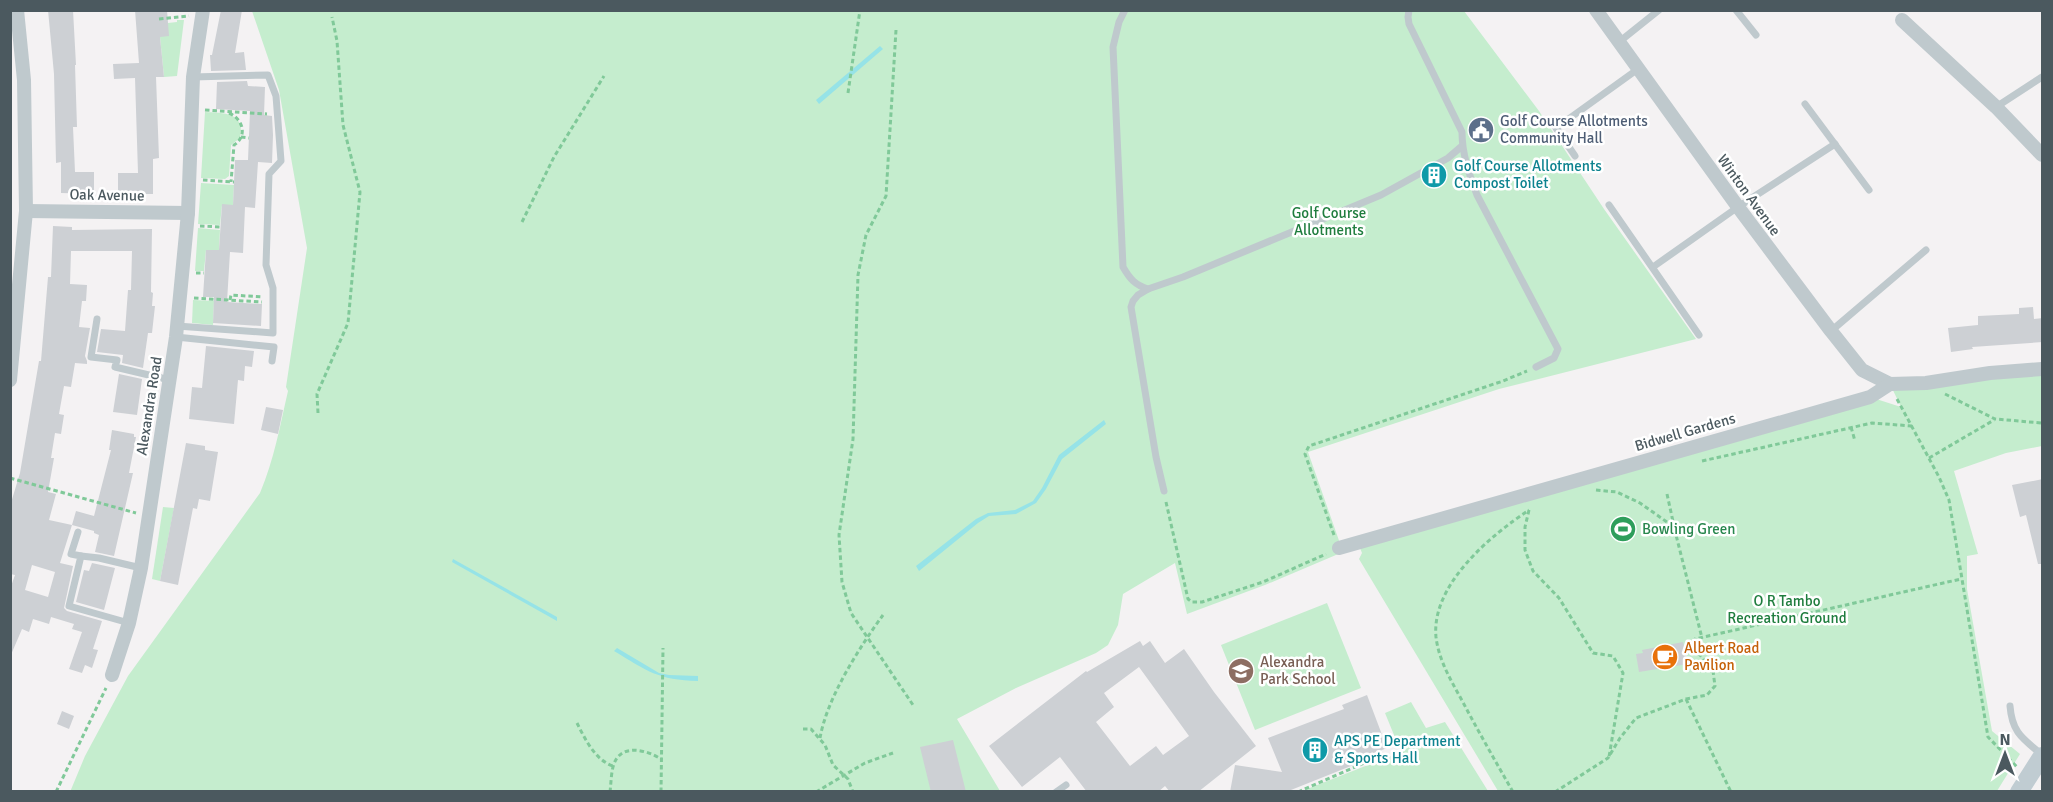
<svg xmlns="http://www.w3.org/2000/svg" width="2053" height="802" font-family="Signika,sans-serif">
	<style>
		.green { fill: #c5edce }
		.water { fill: #96e3e7 }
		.building { fill: #cdd0d4; fill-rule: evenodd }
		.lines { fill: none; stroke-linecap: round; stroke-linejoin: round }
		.path { stroke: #80c999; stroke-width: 3; stroke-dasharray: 4.5 3; stroke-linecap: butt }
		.lane { stroke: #bfc9cd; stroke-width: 7 }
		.street { stroke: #bfc9cd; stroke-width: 14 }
		.secondary { stroke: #c0ccd2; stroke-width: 18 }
		.labels { text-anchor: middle; stroke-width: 5; stroke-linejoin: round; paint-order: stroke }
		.service-label { font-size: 15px; fill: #4e5e75; stroke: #fff; text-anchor: start }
		.culture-label { font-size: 15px; fill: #0d838f; stroke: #fff; text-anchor: start }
		.street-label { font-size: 15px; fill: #4b595f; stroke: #fff }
		.park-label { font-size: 15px; fill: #1f7d3e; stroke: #fff }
		.leisure-label { font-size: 15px; fill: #27864d; stroke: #fff; text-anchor: start }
		.food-label { font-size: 15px; fill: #c56008; stroke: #fff; text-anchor: start }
		.education-label { font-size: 15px; fill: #785e54; stroke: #fff; text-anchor: start }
	</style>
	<rect width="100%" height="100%" fill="#f4f2f3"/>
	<g class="green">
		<path d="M252 11H1464L1539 111 1604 209 1696 339 1499 389 1308 452 1343 552 1265 585 1187 614 1175 563 1123 594 1118 625 1108 645 1096 653 1016 688 957 719 1000 791 70 792 85 756 128 676 260 493C274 460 280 426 288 391L286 387 307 248 279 90Z"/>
		<path d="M177 20H184L177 76 164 77 160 37 168 23 177 22Z"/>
		<path d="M205 112C223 113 246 112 240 138L231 145 229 176 225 179 201 178Z"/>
		<path d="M201 183 234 185 233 205H222L220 225 198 224Z"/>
		<path d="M198 228 220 230 219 250H206L204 271H195Z"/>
		<path d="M193 300 214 301 213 325 192 323Z"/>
		<path d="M2042 375V446L2006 453 1954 471 1978 554 1967 556V589L1992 731 2020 754 1997 791H1498L1359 559 1362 553 1358 543 1870 397 1901 407 1890 384Z"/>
		<path d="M163 507 174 508 160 581 152 579Z"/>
		<path d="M1327 603 1361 688 1255 730 1221 645Z"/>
		<path d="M1411 702 1426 728 1445 722 1488 791H1302L1401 752 1385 713Z"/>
	</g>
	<g class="water">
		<path d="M880 46 883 49 819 104 816 100Z"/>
		<path d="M1104 420 1106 424 1062 459 1046 489 1036 503 1016 514 989 516 978 523 919 571 916 566 976 519 988 513 1015 510 1033 501 1042 488 1059 455Z"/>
		<path d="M453 559 557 617V621L452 562Z"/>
		<path d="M617 648 659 673 669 675 698 676V681C658 680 647 671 614 651Z"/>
	</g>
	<g class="building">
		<path d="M48 10H73L76 65H75L77 127H73L75 172H94V194L61 193V162L56 163 54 74Z"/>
		<path d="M135 10H167L169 36 160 37 164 77H156L159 158 153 159V194H118V173H138L135 78 114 79 113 64 139 63Z"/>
		<path d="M221 10H242L235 53 244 52 246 70 211 71 210 55H212Z"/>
		<path d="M247 81 248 86 265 87 264 115 272 116 273 135 272 163 258 162 255 208 245 207 243 253 230 252 227 302 262 304 261 326 213 323 214 297H203L206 250H219L222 204 233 205 235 160H248L250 111 216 109 217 82Z"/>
		<path d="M1488 120 1494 131 1473 141 1468 130Z"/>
		<path d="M53 226 72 227V230L152 229 151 292 153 293 152 306H155L152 333H148L143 368 122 363 123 355 97 352 101 329 125 331 128 290H131L132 251H71L70 284 87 285 86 301H82L79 327 90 328 85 356 87 361V364L75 363 71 387 64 386 59 414 64 415 61 434 55 433 51 458H54L48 492 56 494 49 520 72 525 60 563 73 566 64 608 67 611 102 621 93 649 98 650 92 668 85 665 82 673 69 669 82 632 72 629 74 624 51 617 49 624 33 619 29 632 22 629 10 657V589L15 575 10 574V506L20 473 39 361H41L48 277H51ZM32 565 55 572 48 597 25 590Z"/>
		<path d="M2033 307 2034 319 2043 318V342L1972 347 1973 349 1951 352 1948 328 1978 325V316L2019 314V308Z"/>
		<path d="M206 346 254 351 252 367 245 366 244 381 238 380 234 424 189 419 192 387 202 388Z"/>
		<path d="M119 374 142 379 137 415 113 412Z"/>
		<path d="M266 407 283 410 278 434 261 430Z"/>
		<path d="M112 430 134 434V437H136L129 473H133L114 556 95 552 99 535 94 533V531L72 525 76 511 94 516 111 450H109Z"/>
		<path d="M186 443 205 446V450L218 452 210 501 199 499 197 509 193 508 178 585 160 581Z"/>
		<path d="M2043 479V564H2038L2026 515 2020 517 2012 485Z"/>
		<path d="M92 563 115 568 104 610 76 602 84 570 89 571Z"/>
		<path d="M1140 641 1143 646 1150 641 1165 663 1184 649 1214 692 1256 746 1198 792H1170L1165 786 1158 792H1087L1060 757 1022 787 989 746 1086 671 1087 672ZM1139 667 1189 736 1163 755 1156 746 1130 766 1096 722 1114 707 1104 693Z"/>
		<path d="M1683 642 1688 664 1639 672 1636 654 1643 653 1642 650Z"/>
		<path d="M1367 695 1387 748 1360 759 1361 762 1286 792H1230L1235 765 1282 772 1268 738 1344 709 1342 705Z"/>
		<path d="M62 711 74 716 69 729 57 724Z"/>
		<path d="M953 740 966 792H931L920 747Z"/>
	</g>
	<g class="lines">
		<g class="path">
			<path d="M159 19 189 16"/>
			<path d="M896 30 886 196 866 235 858 275 853 439 839 535 842 582 851 613 913 705"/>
			<path d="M848 93 860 10"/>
			<path d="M205 110 267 114"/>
			<path d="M229 113C243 119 248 136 234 145L231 182"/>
			<path d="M241 137 249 138"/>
			<path d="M203 180 234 182"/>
			<path d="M522 222 554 157 604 76"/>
			<path d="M200 226 220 227"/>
			<path d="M196 273H204"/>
			<path d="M194 298 262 302"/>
			<path d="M230 300 231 295 263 297"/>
			<path d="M1945 394 1995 419 2042 423"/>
			<path d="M1897 399 1939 477 1949 500 1988 737 2017 767"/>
			<path d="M318 413 317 394 348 323 360 192 343 125 337 41 332 17"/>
			<path d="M1851 427 1855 441"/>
			<path d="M1929 458 1994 420"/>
			<path d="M1702 461 1872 423 1912 426"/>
			<path d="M10 478 136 513"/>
			<path d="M1596 490 1617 492 1640 503 1674 527 1702 638"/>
			<path d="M1667 494 1674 526"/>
			<path d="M1166 502 1188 599 1192 602H1202L1263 582 1326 554"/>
			<path d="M1529 510 1525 527V550L1533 571 1559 598 1593 653 1613 656 1623 673 1609 757"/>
			<path d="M1334 535 1305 454 1309 446 1503 381 1527 371"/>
			<path d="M1686 699 1731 792"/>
			<path d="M577 723C585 739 595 760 613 766"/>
			<path d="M803 729H811L825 745 833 765 848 779 853 792"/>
			<path d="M820 738C827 698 859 648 883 615"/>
			<path d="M56 792 106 688"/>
			<path d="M610 792C611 784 611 775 613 767 619 743 645 749 661 759"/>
			<path d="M661 792 663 648"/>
			<path d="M816 792 865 763 893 753"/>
			<path d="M1298 792 1364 763"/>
			<path d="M1513 792C1497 764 1481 736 1466 708 1454 685 1439 663 1436 637 1431 585 1490 536 1529 510"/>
			<path d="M1555 792 1608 758 1620 738 1636 718 1686 699 1707 695 1715 686 1713 671 1700 655 1695 639 1961 579"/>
		</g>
		<g class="lane">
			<path d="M1125 10 1119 22 1113 47 1123 267C1130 279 1135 285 1148 289"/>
			<path d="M1409 10 1408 17 1409 24 1462 132C1462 154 1469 174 1477 195L1558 349 1554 358 1536 367"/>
			<path d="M1736 10 1756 35"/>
			<path d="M1619 42 1659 10"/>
			<path d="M1805 104 1869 190"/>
			<path d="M1996 107 2042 77"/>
			<path d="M1575 156 1556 128 1638 69"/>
			<path d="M1609 205 1699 335"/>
			<path d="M1653 267 1738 207 1835 144"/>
			<path d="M97 319 91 357 117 360 115 367 170 380"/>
			<path d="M177 326 273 333V288L266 265 269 174 281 161 276 96 268 75 193 77"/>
			<path d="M1831 331 1926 250"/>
			<path d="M176 337 274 347 272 361"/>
			<path d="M1164 491 1156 457 1131 307 1133 301 1138 295 1148 289 1183 277 1381 195 1448 158 1462 146"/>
			<path d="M78 532 71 554 81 556 69 606 129 623"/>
			<path d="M81 556 99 558 141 568"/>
			<path d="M2010 706C2012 732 2022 738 2041 754"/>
			<path d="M1056 792 1066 785"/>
		</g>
		<g class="street">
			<path d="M1596 10 1738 207 1831 331 1862 370 1890 384"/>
			<path d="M1902 20 1996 107 2042 155"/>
			<path d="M26 211 188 213"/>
			<path d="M10 380 26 211 24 80 17 10"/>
			<path d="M1339 548 1870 397 1890 384 1926 383 1990 373 2042 369"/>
			<path d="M112 675 129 623 141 568 176 337 188 213 193 77 203 10"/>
		</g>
		<path class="secondary" d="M2019 792 2042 756"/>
	</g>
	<defs>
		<symbol id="civic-disc" viewBox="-11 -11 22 22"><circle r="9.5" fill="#5c6f8a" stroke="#fff"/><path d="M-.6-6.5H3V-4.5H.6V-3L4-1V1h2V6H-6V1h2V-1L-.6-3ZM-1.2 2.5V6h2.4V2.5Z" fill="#fff"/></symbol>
		<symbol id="building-disc" viewBox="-11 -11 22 22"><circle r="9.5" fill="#0f9aa8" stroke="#fff"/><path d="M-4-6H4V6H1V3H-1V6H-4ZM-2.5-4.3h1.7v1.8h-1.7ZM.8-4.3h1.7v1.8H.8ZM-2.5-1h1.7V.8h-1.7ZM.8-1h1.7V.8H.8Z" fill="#fff"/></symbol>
		<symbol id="stadium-disc" viewBox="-11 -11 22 22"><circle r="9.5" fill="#2e9e5b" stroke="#fff"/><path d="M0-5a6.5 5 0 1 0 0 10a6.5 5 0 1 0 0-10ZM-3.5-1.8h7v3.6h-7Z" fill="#fff"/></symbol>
		<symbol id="cafe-disc" viewBox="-11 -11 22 22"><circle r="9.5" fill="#e8710a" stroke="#fff"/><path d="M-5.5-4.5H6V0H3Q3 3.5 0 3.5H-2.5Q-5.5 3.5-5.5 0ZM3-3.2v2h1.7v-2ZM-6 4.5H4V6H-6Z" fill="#fff"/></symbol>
		<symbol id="school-disc" viewBox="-11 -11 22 22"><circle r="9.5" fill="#8d6e63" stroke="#fff"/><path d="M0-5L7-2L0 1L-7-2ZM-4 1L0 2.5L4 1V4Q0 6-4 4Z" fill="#fff"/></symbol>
	</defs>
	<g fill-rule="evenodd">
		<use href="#civic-disc" x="1466" y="115" width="30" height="30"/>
		<use href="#building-disc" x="1419" y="160" width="30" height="30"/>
		<use href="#stadium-disc" x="1608" y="514" width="30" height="30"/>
		<use href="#cafe-disc" x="1650" y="642" width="30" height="30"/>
		<use href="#school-disc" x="1226" y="656" width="30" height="30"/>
		<use href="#building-disc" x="1300" y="735" width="30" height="30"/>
	</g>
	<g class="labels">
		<g class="service-label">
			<text x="1500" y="126">Golf Course Allotments<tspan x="1500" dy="17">Community Hall</tspan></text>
		</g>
		<g class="culture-label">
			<text x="1454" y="171">Golf Course Allotments<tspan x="1454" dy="17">Compost Toilet</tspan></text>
			<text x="1334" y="746">APS PE Department<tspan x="1334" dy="17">&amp; Sports Hall</tspan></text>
		</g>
		<g class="street-label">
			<text transform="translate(107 195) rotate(1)" y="5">Oak Avenue</text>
			<text transform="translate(1749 195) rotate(54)" y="5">Winton Avenue</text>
			<text transform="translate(149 406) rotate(-81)" y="5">Alexandra Road</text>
			<text transform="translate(1685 432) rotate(-16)" y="5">Bidwell Gardens</text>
		</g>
		<g class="park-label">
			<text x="1329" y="218">Golf Course<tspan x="1329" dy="17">Allotments</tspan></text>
			<text x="1787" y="606">O R Tambo<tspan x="1787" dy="17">Recreation Ground</tspan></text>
		</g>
		<g class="leisure-label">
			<text x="1642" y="534">Bowling Green</text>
		</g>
		<g class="food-label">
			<text x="1684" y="653">Albert Road<tspan x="1684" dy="17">Pavilion</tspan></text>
		</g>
		<g class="education-label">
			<text x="1260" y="667">Alexandra<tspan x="1260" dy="17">Park School</tspan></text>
		</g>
	</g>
	<rect width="2053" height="802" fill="none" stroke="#4b595f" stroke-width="24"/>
	<g transform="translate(2005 754)" stroke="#ffffff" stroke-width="4.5" paint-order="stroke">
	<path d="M0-4.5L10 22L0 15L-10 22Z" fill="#4b595f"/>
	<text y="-9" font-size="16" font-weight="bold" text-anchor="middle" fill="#4b595f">N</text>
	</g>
</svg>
